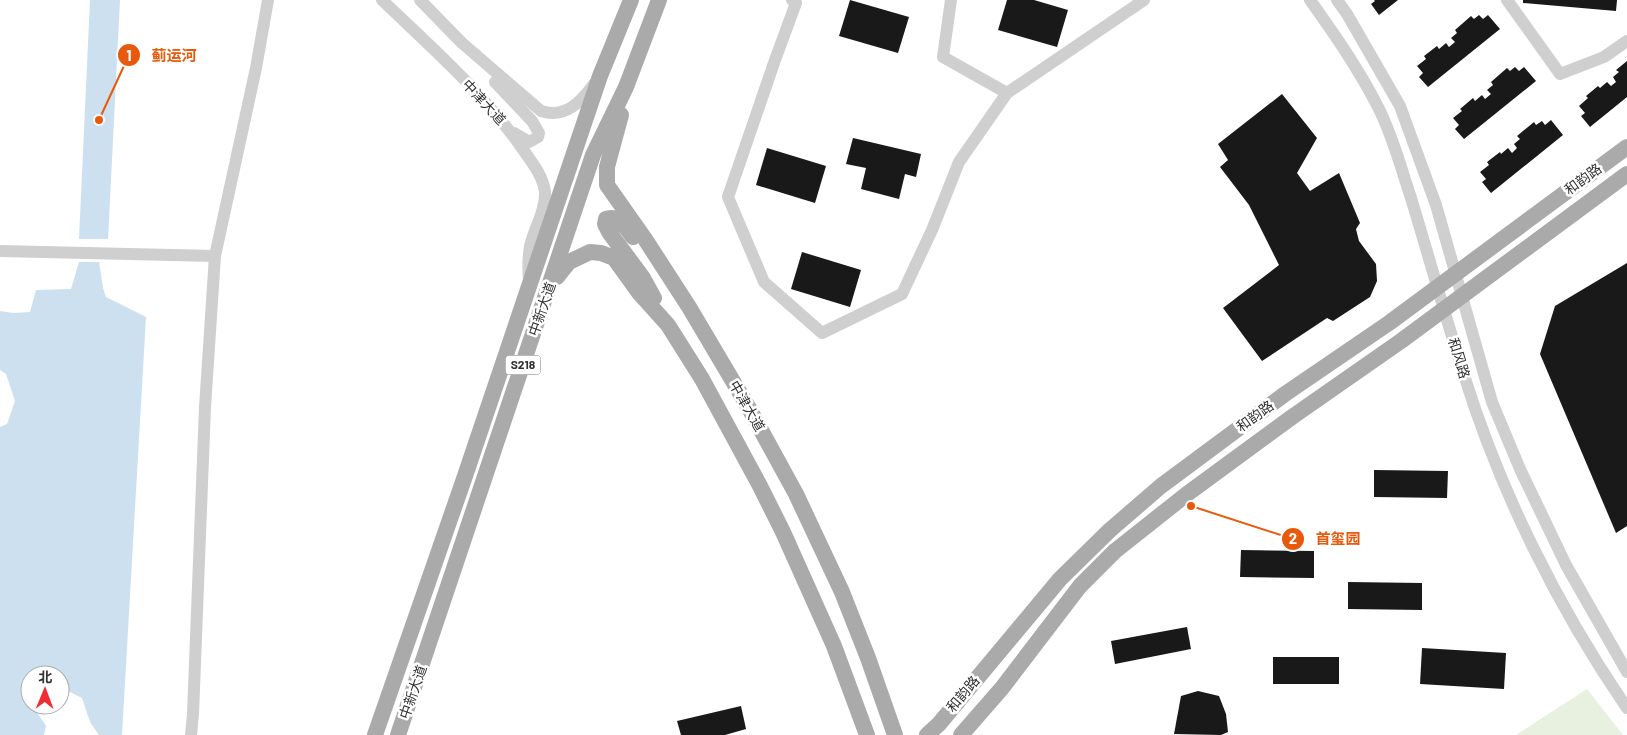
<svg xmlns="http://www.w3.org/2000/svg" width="1627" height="735" font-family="Barlow,'Noto Sans SC',sans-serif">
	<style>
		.green { fill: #e8f0e0 }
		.water { fill: #cce0f0 }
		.building { fill: #191919 }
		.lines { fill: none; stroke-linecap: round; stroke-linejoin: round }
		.minor { stroke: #cfcfcf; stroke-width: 12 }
		.major { stroke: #aaa; stroke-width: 16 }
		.labels { text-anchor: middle; stroke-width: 5; stroke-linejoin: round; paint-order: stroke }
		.shield { fill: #fff; stroke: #707070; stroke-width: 1 }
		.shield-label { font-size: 12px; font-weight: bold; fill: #323232 }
		.street-label { font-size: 14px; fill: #323232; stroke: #fff }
		.leader { fill: none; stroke: #e8590c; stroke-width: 2 }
		.callout-dot { fill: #e8590c; stroke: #fff; stroke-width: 2 }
		.mark-label { font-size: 15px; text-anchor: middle; font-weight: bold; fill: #fff }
		.callout-label { font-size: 15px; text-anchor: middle; font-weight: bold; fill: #e8590c; stroke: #fff; stroke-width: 5; stroke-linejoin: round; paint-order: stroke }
	</style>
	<rect width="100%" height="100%" fill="#fff"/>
	<path class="green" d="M1587 689 1623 735H1516Z"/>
	<g class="water">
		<path d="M90 0H120L108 239H79Z"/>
		<path d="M79 262H99L103 288 106 297 146 317 122 735H99L90 722 82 698 60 687V675H30V705H34V708L46 726 44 735H0V427L7 424 15 401 6 374 0 370V311L14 313 30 312 36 290 71 289Z"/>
	</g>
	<g class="building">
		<path d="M850 0 909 17 898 53 839 36Z"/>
		<path d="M1007 0H1034L1068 10 1057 47 998 30Z"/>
		<path d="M1374 0H1398L1379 15 1371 4 1375 1Z"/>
		<path d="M1523 0H1617L1616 11 1523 3Z"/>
		<path d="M1479 15 1483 19 1488 15 1500 29 1428 87 1419 77 1423 73 1417 66 1426 59 1424 56 1437 46 1439 49 1446 43 1449 47 1455 42 1451 38 1457 33 1455 30 1471 16 1474 19Z"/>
		<path d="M1627 61V97L1590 127 1581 116 1585 113 1579 106 1588 98 1586 96 1598 86 1600 88 1607 82 1611 86 1616 82 1613 77 1619 72 1616 70Z"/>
		<path d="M1515 67 1519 71 1524 67 1536 81 1464 139 1455 129 1459 125 1453 118 1462 111 1460 109 1473 98 1475 101 1482 95 1485 99 1491 94 1487 90 1493 85 1491 82 1507 68 1510 71Z"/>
		<path d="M1282 94 1317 138 1297 173 1310 191 1339 173 1360 223 1356 229 1359 241 1376 264 1377 281 1370 297 1333 321 1327 318 1262 361 1223 308 1279 265 1249 205 1220 167 1228 160 1218 144Z"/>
		<path d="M1551 120 1563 135 1491 193 1482 182 1486 179 1480 172 1489 165 1487 162 1500 152 1501 154 1508 148 1512 153 1517 148 1514 144 1520 139 1517 136 1534 122 1536 125 1542 121 1545 125Z"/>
		<path d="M853 138 921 154 916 177 905 174 899 199 861 189 866 168 846 164Z"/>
		<path d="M767 148 826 166 815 203 756 185Z"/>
		<path d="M802 252 861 270 850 307 791 289Z"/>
		<path d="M1627 263V526L1616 533 1540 354 1555 306Z"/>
		<path d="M1374 470 1448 471 1447 498 1374 497Z"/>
		<path d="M1241 550 1314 551V578L1240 577Z"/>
		<path d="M1348 582 1422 583V610L1348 609Z"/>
		<path d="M1187 627 1191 649 1115 664 1111 641Z"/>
		<path d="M1422 648 1506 653 1504 689 1420 684Z"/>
		<rect x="1273" y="657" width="66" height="27"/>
		<path d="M1198 691 1219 696 1226 714 1228 732 1221 735 1174 734 1181 696Z"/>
		<path d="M741 706 746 729 725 735H681L677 721Z"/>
	</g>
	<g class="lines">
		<g class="minor">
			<path d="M382 0C432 48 485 94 524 151 533 164 543 176 545 192 546 210 534 229 530 246 528 258 528 269 529 280"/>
			<path d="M420 0 462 43 541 111C565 119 581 102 594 84"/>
			<path d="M792 0 796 3 775 60 728 197 764 282 822 333 902 294 932 230 959 162 1007 93 1144 0"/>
			<path d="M951 0 943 57 1007 93"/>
			<path d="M1310 0C1335 35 1360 71 1379 109 1393 137 1401 168 1411 198 1429 257 1445 316 1464 375 1500 491 1558 608 1627 708"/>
			<path d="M1337 0 1347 14 1400 106 1436 205 1492 402 1520 469 1566 565 1627 672"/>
			<path d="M1507 0 1560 74 1604 57 1627 41"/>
			<path d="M495 82 532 121 539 133 538 137 529 142 514 133"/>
			<path d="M0 251 215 256"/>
			<path d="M191 735 193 714 205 407 215 256 256 68 268 0"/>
		</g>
		<g class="major">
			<path d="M621 115 607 167V185L645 239 689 307 750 410 796 494 842 592 868 658 895 735"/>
			<path d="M633 237C627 229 618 214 606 219L605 224 609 232 643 278 654 298"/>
			<path d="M557 277 569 262 590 252 601 253 614 258 640 294 668 325 702 379 760 486 783 532 834 646 867 735"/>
			<path d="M375 735 465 476 600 76 631 0"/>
			<path d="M398 735 593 155 626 87 659 0"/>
			<path d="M927 735 939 724 1060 579 1110 530 1161 486 1285 394 1389 323 1627 147"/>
			<path d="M961 735 1002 688 1080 586 1115 551 1187 494 1292 417 1401 341 1627 174"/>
		</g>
	</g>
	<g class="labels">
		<rect class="shield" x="505.5" y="355.5" width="35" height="19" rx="4"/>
		<g class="shield-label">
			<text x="523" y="369">S218</text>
		</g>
		<g class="street-label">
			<text transform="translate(484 102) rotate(47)" y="5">中津大道</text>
			<text transform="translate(1583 179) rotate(-36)" y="5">和韵路</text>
			<text transform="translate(542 309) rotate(-71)" y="5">中新大道</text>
			<text transform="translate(1459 358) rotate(73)" y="5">和风路</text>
			<text transform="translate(747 406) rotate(60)" y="5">中津大道</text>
			<text transform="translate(1255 416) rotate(-36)" y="5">和韵路</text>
			<text transform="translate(413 692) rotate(-71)" y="5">中新大道</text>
			<text transform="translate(963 694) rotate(-50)" y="5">和韵路</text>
		</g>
	</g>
	<path class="leader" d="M99 120L129 55M1191 506L1293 539"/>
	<g class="callout-dot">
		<circle cx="99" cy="120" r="5"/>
		<circle cx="1191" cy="506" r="5"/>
		<circle cx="129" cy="55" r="12"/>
		<circle cx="1293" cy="539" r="12"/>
	</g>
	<g class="mark-label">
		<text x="129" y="61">1</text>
		<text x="1293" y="544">2</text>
	</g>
	<g class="callout-label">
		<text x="174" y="61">蓟运河</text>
		<text x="1338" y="544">首玺园</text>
	</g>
	<g transform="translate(45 690) rotate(1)"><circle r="24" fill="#ffffff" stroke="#adadad"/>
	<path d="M0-4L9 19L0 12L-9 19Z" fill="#f32b32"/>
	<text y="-8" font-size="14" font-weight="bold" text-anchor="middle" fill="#323232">北</text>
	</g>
</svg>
